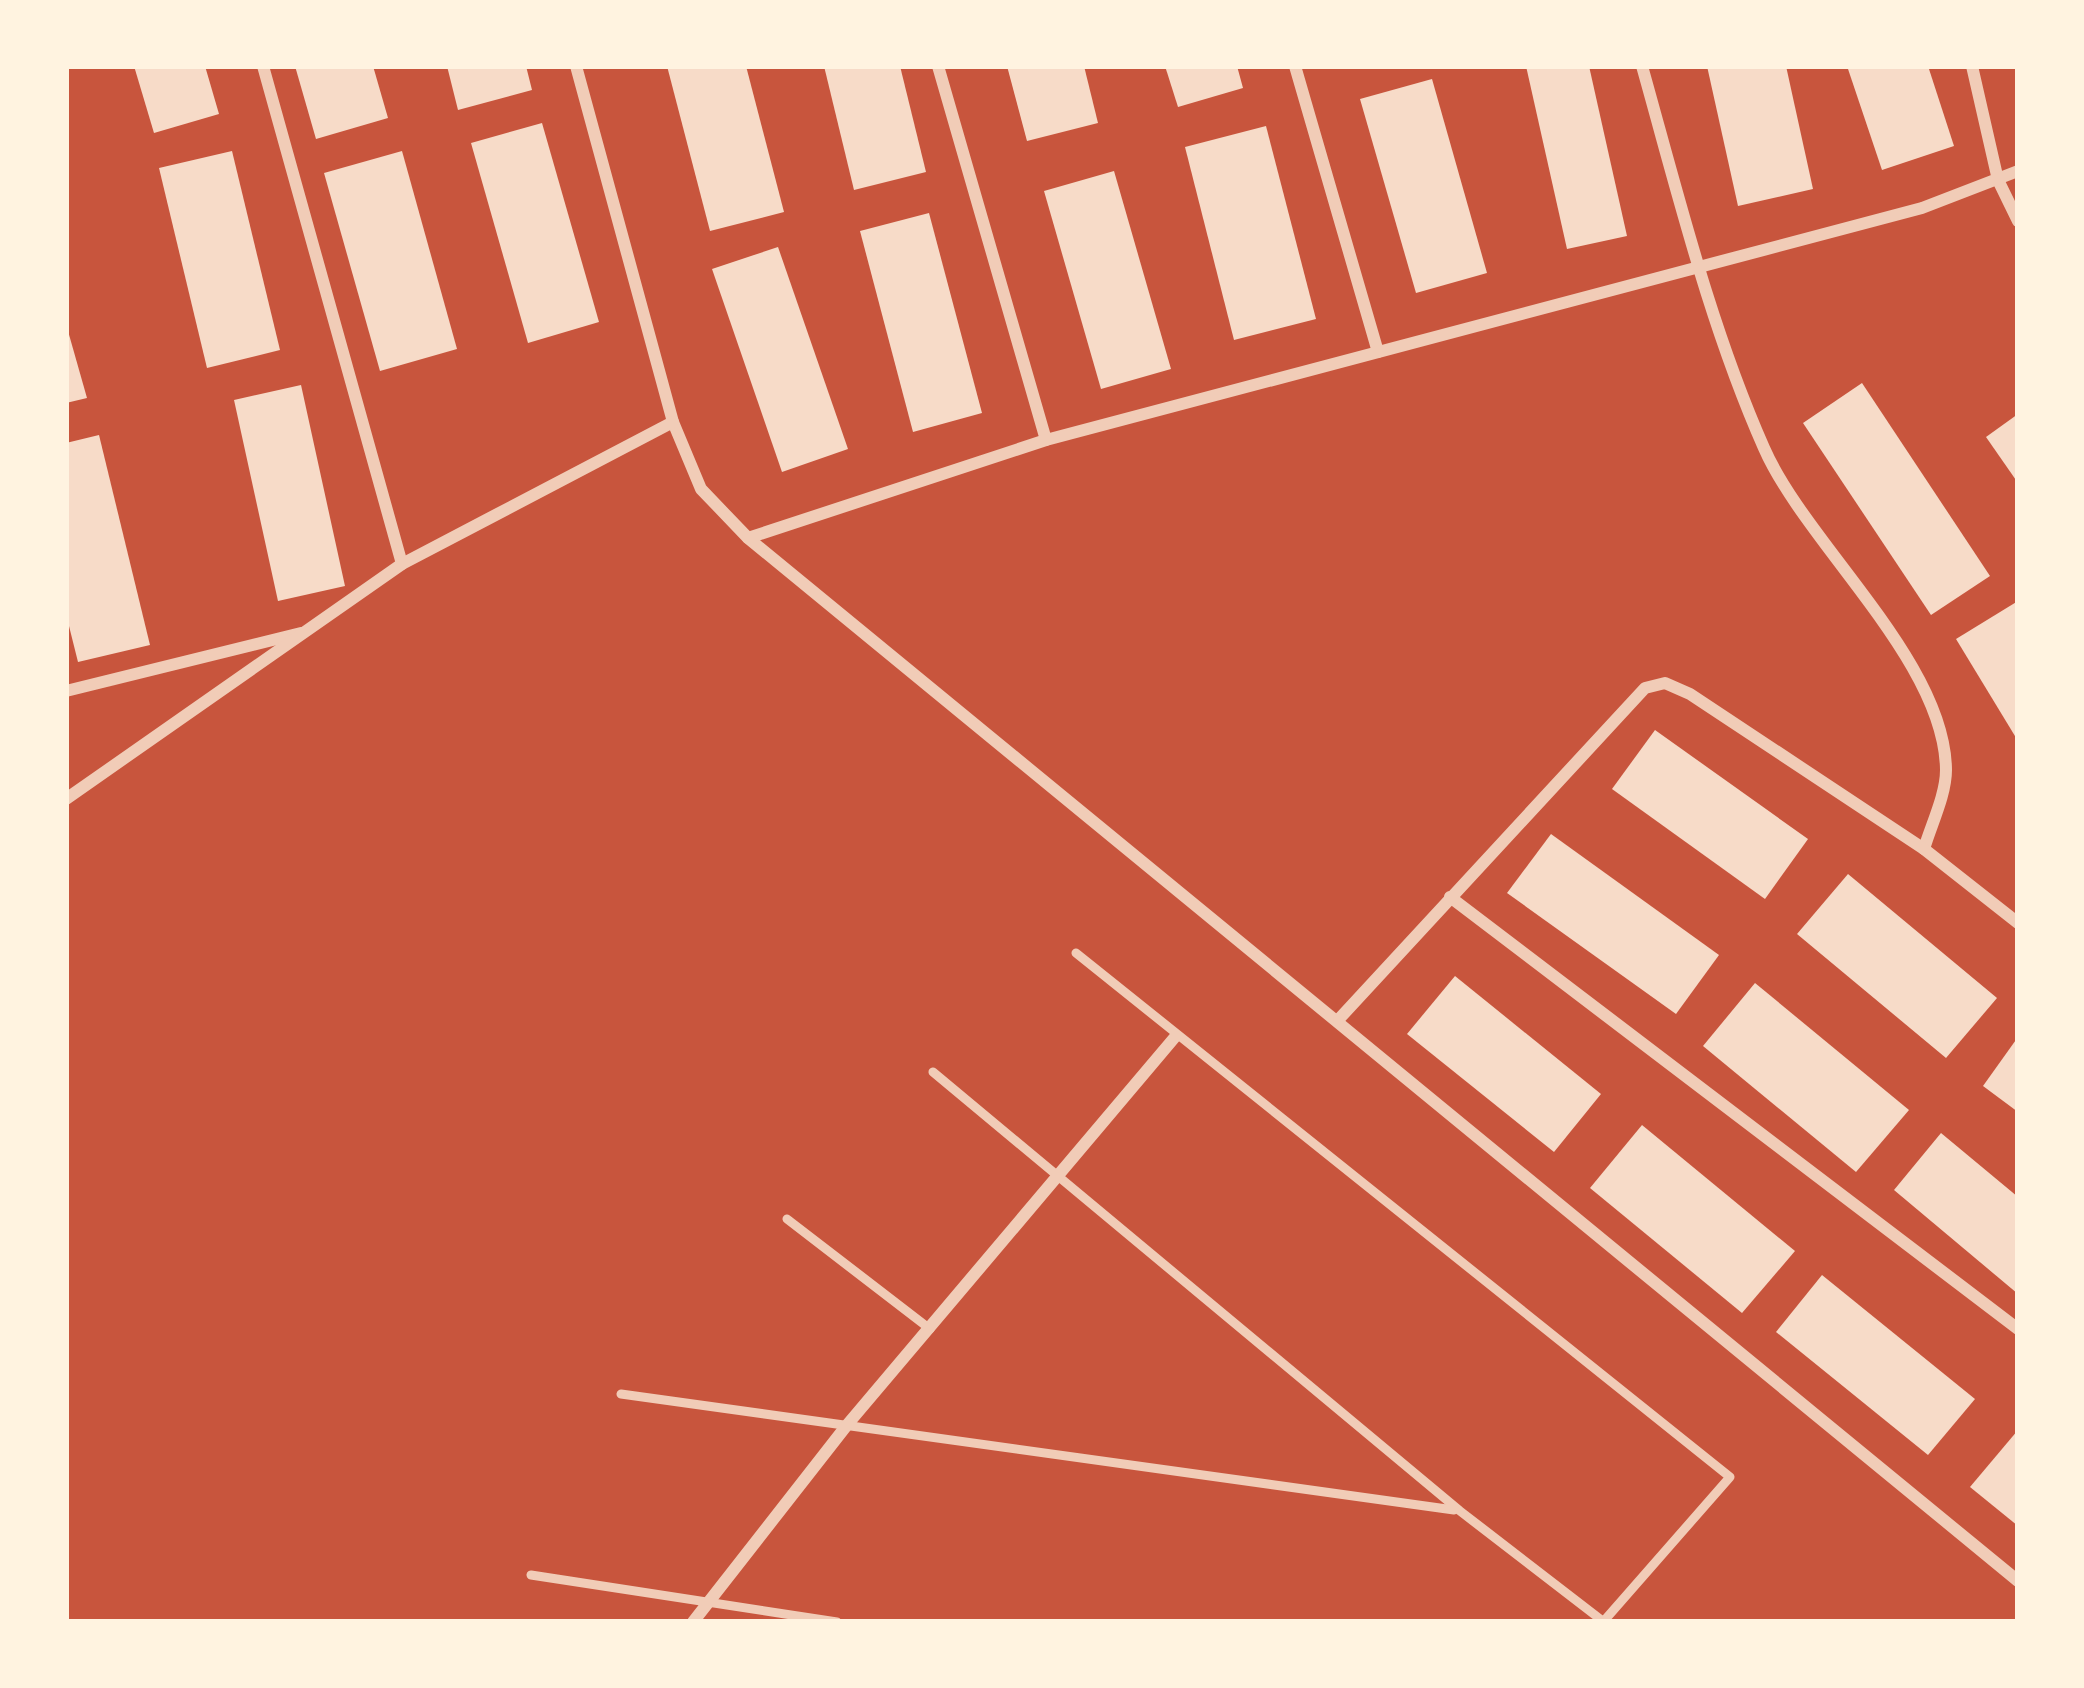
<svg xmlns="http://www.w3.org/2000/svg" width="2084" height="1688" font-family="'Fira Sans',sans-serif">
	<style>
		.building { fill: #f7dbc8 }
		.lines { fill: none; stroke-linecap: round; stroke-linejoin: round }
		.service { stroke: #f1ccb7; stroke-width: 9 }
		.minor { stroke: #f1ccb7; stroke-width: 12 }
	</style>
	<rect width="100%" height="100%" fill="#c8553d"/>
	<g class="building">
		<path d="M134 66H205L219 114 154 133Z"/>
		<path d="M295 66H373L388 118 316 139Z"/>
		<path d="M447 66H526L532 90 458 110Z"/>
		<path d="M667 66H746L784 212 710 231Z"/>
		<path d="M824 66H900L926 172 854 190Z"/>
		<path d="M1007 66H1084L1098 123 1027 141Z"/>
		<path d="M1165 66H1237L1243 88 1178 107Z"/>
		<path d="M1526 66H1589L1627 236 1567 249Z"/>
		<path d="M1707 66H1786L1813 189 1738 206Z"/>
		<path d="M1847 66H1928L1954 146 1882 170Z"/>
		<path d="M1432 79 1487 273 1416 293 1360 99Z"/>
		<path d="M542 123 599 322 528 343 471 143Z"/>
		<path d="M1266 126 1316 319 1234 340 1185 147Z"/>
		<path d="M232 151 280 350 207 368 159 168Z"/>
		<path d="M402 151 457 349 380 371 324 173Z"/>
		<path d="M1114 171 1171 369 1101 389 1044 191Z"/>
		<path d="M929 213 982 413 913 432 860 231Z"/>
		<path d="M778 247 848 449 782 472 712 269Z"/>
		<path d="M66 324 87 398 66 403Z"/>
		<path d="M1862 383 1990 576 1931 615 1803 423Z"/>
		<path d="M301 385 345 586 278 601 234 400Z"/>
		<path d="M2018 414V483L1986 437Z"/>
		<path d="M99 435 150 645 78 662 66 614V443Z"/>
		<path d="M2018 601V741L1956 639Z"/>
		<path d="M1655 730 1808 839 1765 899 1612 789Z"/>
		<path d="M1551 834 1719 955 1676 1014 1507 893Z"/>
		<path d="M1848 874 1997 998 1946 1058 1797 934Z"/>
		<path d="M1455 976 1601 1094 1554 1152 1407 1034Z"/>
		<path d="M1755 983 1909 1110 1856 1172 1703 1046Z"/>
		<path d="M2018 1037V1112L1983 1086Z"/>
		<path d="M1642 1125 1795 1251 1742 1313 1590 1188Z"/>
		<path d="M1941 1133 2018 1197V1294L1894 1190Z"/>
		<path d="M1822 1275 1975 1399 1928 1455 1776 1332Z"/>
		<path d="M2018 1430V1526L1970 1487Z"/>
	</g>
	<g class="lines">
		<g class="service">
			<path d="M1076 953 1730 1477 1603 1622"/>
			<path d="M933 1072 1460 1511 1604 1622"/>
			<path d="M787 1219 930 1329"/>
			<path d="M621 1394 1454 1510"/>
			<path d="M531 1575 837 1622"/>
		</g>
		<g class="minor">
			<path d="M263 66 402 564"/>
			<path d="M576 66 673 422 701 489 748 538 2018 1581"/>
			<path d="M938 66 1046 440"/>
			<path d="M1295 66 1378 352"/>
			<path d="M1642 66C1678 194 1710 326 1764 448 1806 544 1945 661 1946 770 1946 795 1931 825 1924 849"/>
			<path d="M1972 66 1998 180 2018 221"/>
			<path d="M748 538 1046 440 1922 208 2018 171"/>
			<path d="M66 691 301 633"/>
			<path d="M66 799 402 564 673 422"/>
			<path d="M1450 897 2018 1329"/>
			<path d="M1339 1019 1645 688 1665 683 1690 694 1924 849 2018 923"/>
			<path d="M693 1622 847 1425 1175 1037"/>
		</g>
	</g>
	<rect width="2084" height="1688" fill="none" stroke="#fff3e0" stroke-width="138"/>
</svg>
